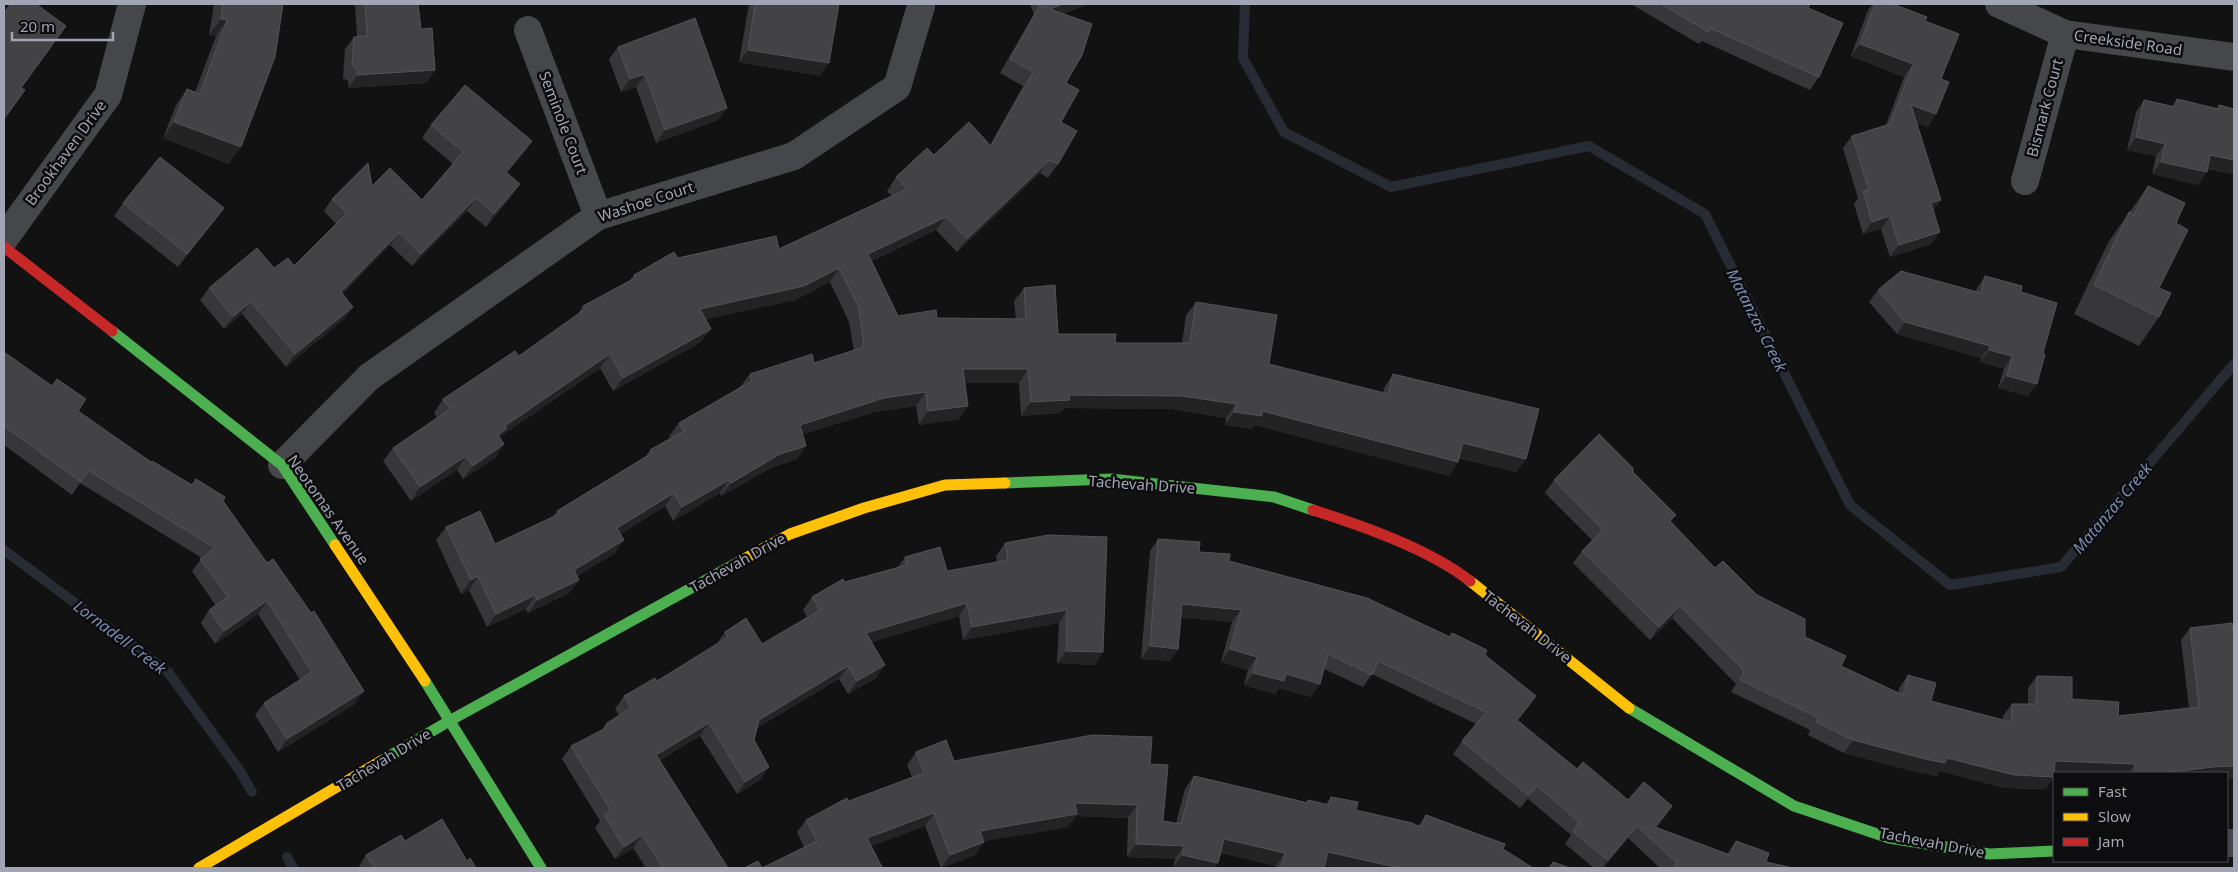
<svg xmlns="http://www.w3.org/2000/svg" width="2238" height="872" font-family="'Noto Sans',sans-serif">
	<style>
		.lines { fill: none; stroke-linecap: round; stroke-linejoin: round }
		.stream { stroke: #262b34; stroke-width: 10 }
		.street { stroke: #46474b; stroke-width: 28 }
		.fast { stroke: #4caf50; stroke-width: 11 }
		.slow { stroke: #ffc107; stroke-width: 11 }
		.jam { stroke: #c62828; stroke-width: 11 }
		.wall { fill: #373739 }
		.shaded-wall { fill: #232324 }
		.building { fill: #434346; stroke: #525258 }
		.labels { text-anchor: middle; stroke-width: 5; stroke-linejoin: round; paint-order: stroke }
		.street-label { font-size: 15px; fill: #a2a5b4; stroke: #0d0c0e }
		.water-label { font-size: 16px; font-style: italic; fill: #788cb0; stroke: #0d0c0e }
	</style>
	<rect width="100%" height="100%" fill="#121212"/>
	<g class="lines">
		<g class="stream">
			<path d="M1245 4 1243 58 1284 132 1391 187 1589 146 1705 214 1850 505 1950 585 2061 567 2234 364"/>
			<path d="M4 550 168 672 240 771 252 792"/>
			<path d="M287 857 293 868"/>
		</g>
		<g class="street">
			<path d="M1999 4 2065 34 2234 57"/>
			<path d="M528 30 598 216"/>
			<path d="M2025 181 2065 34"/>
			<path d="M4 239 108 95 132 4"/>
			<path d="M282 465 369 377 598 216 794 156 897 87 921 6"/>
			<path d="M2227 843H2234"/>
		</g>
		<g class="fast">
			<path d="M112 331 282 465 335 545"/>
			<path d="M1005 483 1111 479 1274 497 1313 510"/>
			<path d="M425 681 541 868"/>
			<path d="M1629 708 1794 806 1889 838 1989 854 2054 851"/>
			<path d="M381 761 451 720 744 559"/>
		</g>
		<g class="slow">
			<path d="M335 545 425 681"/>
			<path d="M744 559 790 534 864 508 945 485 1005 483"/>
			<path d="M1470 581 1629 708"/>
			<path d="M199 868 381 761"/>
		</g>
		<g class="jam">
			<path d="M4 247 112 331"/>
			<path d="M1313 510C1363 526 1429 549 1470 581"/>
		</g>
	</g>
	<g class="wall">
		<path d="M214 4H283L229 164 163 138 176 105 187 89 195 92 216 36 209 35Z"/>
		<path d="M355 4H418L421 29 435 70 426 83 349 88 348 81 343 78 345 49 354 37H357Z"/>
		<path d="M749 4H839L820 76 739 62Z"/>
		<path d="M1030 4H1088L1063 14 1066 83 1061 122 1058 164 1048 178 1040 173 957 252 936 230 872 261 898 316 937 318 1016 319 1014 301 1024 288 1058 334 1115 343H1182L1186 315 1196 302 1269 364 1383 392 1384 388 1393 374 1526 459 1516 472 1459 458 1458 462 1449 476 1255 425 1252 429 1225 425 1226 418 1173 409 1064 408 1060 413 1021 416 1019 383H965L959 419 919 425 916 406 875 412 803 434 797 459 771 468 721 496 720 493 673 521 665 506 621 534 615 553 577 576 579 580 569 593 528 613 526 609 487 627 469 590 461 594 436 540 446 527 495 544 552 518 557 511 645 457 650 450 670 438 669 436 679 423 740 387 750 374 814 363 854 351 849 322 830 282 795 300 705 319 701 342 613 391 600 368 501 436 500 438 504 444 495 458 463 479 457 470 411 501 383 461 393 448 437 418 434 413 443 399 519 356 577 315 583 306 629 281 634 275 678 258 779 249 892 196 887 191 896 177 934 155 990 145 1023 86 1000 73 1034 14Z"/>
		<path d="M1631 4H1810L1808 8 1819 77 1810 90 1702 41 1699 44Z"/>
		<path d="M1873 4H1893L1925 21 1941 79 1936 114 1928 127 1916 123 1941 200 1933 211 1940 232 1931 244 1890 257 1881 229 1863 234 1854 204 1858 198 1843 148 1852 136 1886 125 1904 77 1851 56 1868 10Z"/>
		<path d="M618 47 727 108 718 120 656 143 636 87 621 92 609 59Z"/>
		<path d="M2177 99 2217 108 2219 105 2234 109V174L2208 169 2198 185 2152 174 2156 156 2127 150 2136 112 2144 100 2172 106Z"/>
		<path d="M431 125 532 141 523 154 507 173 511 197 486 227 467 211 412 266 390 245 342 294 353 307 344 319 286 367 242 314 224 329 200 300 209 288 274 268 294 266 336 224 324 211 332 199 372 186 422 200 453 164 422 138Z"/>
		<path d="M2148 186 2176 223 2159 288V317L2139 346 2074 314 2109 241Z"/>
		<path d="M123 203 224 208 215 220 178 267 114 216Z"/>
		<path d="M1985 276 2021 292 2028 396 1998 388 2004 369 1980 362 1981 358 1897 334 1869 302 1878 290 1976 292 1977 288Z"/>
		<path d="M4 352 78 411 151 462 192 485 223 501 355 704 278 752 255 715 264 703 300 680 258 614 215 644 201 623 209 610 216 606 192 571 202 558 80 483 72 495 4 445Z"/>
		<path d="M1633 472 1671 522 1715 568 1757 595 1805 637 1841 666 1898 693 1899 688 1908 675 1931 701 2003 720V716L2012 704H2028V688L2037 676 2072 699 2118 716 2189 708 2181 640 2190 628 2234 778 2227 779V773H2054L2046 789 2005 788 1940 771 1937 776 1916 772 1844 753 1808 735 1810 730 1731 692 1736 684 1672 618 1650 640 1573 563 1582 551 1592 540 1545 493 1554 480Z"/>
		<path d="M1048 535 1103 652 1094 665 1057 663 1059 623 963 640 959 616 872 642 876 678 848 694 839 679 757 728 754 740 761 779 737 794 700 736 660 760 728 868H646L633 848 615 859 595 828 600 821 562 759 571 746 601 731 607 723 619 715 615 709 624 696 657 681 716 645 725 632 762 644 807 617 803 610 812 597 845 582 898 567 905 557 947 571 997 562 996 556 1005 543Z"/>
		<path d="M1158 539 1199 552 1229 561 1449 637 1452 633 1485 655 1527 709 1517 721 1577 769 1628 800 1672 806 1656 828 1727 854 1736 841 1766 862 1793 868H1660L1628 838 1603 868H1594L1565 844 1571 835 1528 799 1520 808 1453 754 1462 741 1476 724 1372 674 1363 687 1324 669 1320 684 1311 697 1279 688 1275 694 1244 685 1248 670 1221 662 1232 622 1181 617 1178 649 1170 661 1141 659 1150 551Z"/>
		<path d="M916 752 954 761 1150 764 1163 821 1176 823 1185 789 1194 776 1306 802 1308 800 1326 804 1331 797 1356 810 1418 826 1426 815 1505 844 1325 866 1324 868H1275L1276 866 1221 853 1218 863 1215 868H1173L1175 859 1127 857 1128 818 1076 816 1068 827 984 841V842L975 855 941 868 925 826 871 846 882 867V868H744H762L804 847 797 832 806 820 849 801 912 777 907 765Z"/>
		<path d="M405 841 467 861 476 868H358L366 855Z"/>
	</g>
	<g class="shaded-wall">
		<path d="M1063 4H1088L1041 23 1050 9Z"/>
		<path d="M221 19 227 20 216 36 209 35Z"/>
		<path d="M1860 44 1913 64 1904 77 1851 56Z"/>
		<path d="M748 50 829 63 820 76 739 62Z"/>
		<path d="M435 70 426 83 349 88 357 75Z"/>
		<path d="M645 74 636 87 621 92 630 79Z"/>
		<path d="M1911 105 1936 114 1928 127 1902 118Z"/>
		<path d="M727 108 718 120 656 143 665 130Z"/>
		<path d="M174 122 241 147 229 164 163 138Z"/>
		<path d="M2136 137 2165 144 2156 156 2127 150Z"/>
		<path d="M532 141 523 154 497 185 506 172Z"/>
		<path d="M2210 155 2234 160V174L2202 167Z"/>
		<path d="M1050 160 1040 173 957 252 967 239Z"/>
		<path d="M2161 162 2207 172 2198 185 2152 174Z"/>
		<path d="M520 184 511 197 486 227 494 214Z"/>
		<path d="M476 198 467 211 412 266 421 254Z"/>
		<path d="M1941 200 1932 213 1931 203Z"/>
		<path d="M224 208 215 220 178 267 187 254Z"/>
		<path d="M1890 216 1881 229 1863 234 1872 222Z"/>
		<path d="M946 217 936 230 859 267 868 254Z"/>
		<path d="M1940 232 1931 244 1890 257 1899 245Z"/>
		<path d="M399 233 390 245 332 305 341 292Z"/>
		<path d="M839 268 830 282 795 300 690 323 700 309Z"/>
		<path d="M251 302 242 314 224 329 233 317Z"/>
		<path d="M353 307 344 319 286 367 295 354Z"/>
		<path d="M1905 322 1990 346 1981 358 1897 334Z"/>
		<path d="M711 329 701 342 613 391 623 378Z"/>
		<path d="M1989 350 2012 356 2004 369 1980 362Z"/>
		<path d="M610 354 600 368 501 436 497 442 498 435 505 426Z"/>
		<path d="M963 369H1028L1019 383H954Z"/>
		<path d="M2007 376 2037 384 2028 396 1998 388Z"/>
		<path d="M926 392 916 406 875 412 790 438 800 425 884 398Z"/>
		<path d="M1069 395 1182 396 1236 404 1226 418 1173 409 1064 408 1060 413 1021 416 1031 402Z"/>
		<path d="M968 406 959 419 919 425 928 411Z"/>
		<path d="M1262 411 1458 462 1449 476 1255 425 1252 429 1225 425 1234 412Z"/>
		<path d="M1463 443 1526 459 1516 472 1454 456Z"/>
		<path d="M504 444 495 458 463 479 473 466Z"/>
		<path d="M806 446 797 459 771 468 721 496 731 483 780 454Z"/>
		<path d="M466 456 457 470 411 501 420 487Z"/>
		<path d="M729 480 720 493 673 521 682 507Z"/>
		<path d="M674 493 665 506 608 542 617 528Z"/>
		<path d="M624 540 615 553 565 584 574 570Z"/>
		<path d="M478 576 469 590 461 594 471 580Z"/>
		<path d="M579 580 569 593 528 613 537 600Z"/>
		<path d="M535 595 526 609 487 627 496 614Z"/>
		<path d="M267 601 258 614 215 644 224 631Z"/>
		<path d="M967 603 959 616 858 646 866 633Z"/>
		<path d="M1182 604 1241 610 1232 622 1173 617Z"/>
		<path d="M1680 606 1672 618 1650 640 1659 627Z"/>
		<path d="M1067 610 1059 623 963 640 972 627Z"/>
		<path d="M1150 646 1178 649 1170 661 1141 659Z"/>
		<path d="M1230 649 1257 657 1248 670 1221 662Z"/>
		<path d="M1066 651 1103 652 1094 665 1057 663Z"/>
		<path d="M885 665 876 678 848 694 857 681Z"/>
		<path d="M848 666 839 679 750 732 759 720Z"/>
		<path d="M1253 673 1286 674 1320 684 1311 697 1279 688 1275 694 1244 685Z"/>
		<path d="M364 691 355 704 278 752 287 739Z"/>
		<path d="M1536 696 1527 709 1508 733 1517 720Z"/>
		<path d="M709 723 700 736 647 767 656 755Z"/>
		<path d="M1853 740 2054 777 2046 789 2005 788 1940 771 1937 776 1916 772 1844 753Z"/>
		<path d="M2055 761 2135 764 2129 773H2054Z"/>
		<path d="M2234 766V778L2227 779V773H2163L2213 767Z"/>
		<path d="M769 767 761 779 737 794 745 782Z"/>
		<path d="M1537 786 1528 799 1520 808 1529 796Z"/>
		<path d="M1075 803 1137 805 1128 818 1076 816 1068 827 971 843 980 831Z"/>
		<path d="M1672 806 1664 819 1649 837 1655 827Z"/>
		<path d="M934 813 925 826 859 851 867 838Z"/>
		<path d="M1637 826 1628 838 1602 868 1608 860Z"/>
		<path d="M642 835 633 848 615 859 624 847Z"/>
		<path d="M1224 839 1285 853 1276 866 1215 851Z"/>
		<path d="M984 842 975 855 941 868 950 855Z"/>
		<path d="M1136 844 1184 846 1175 859 1127 857Z"/>
		<path d="M1328 852 1400 868H1334L1319 865Z"/>
		<path d="M1182 855 1218 863 1215 868H1173Z"/>
	</g>
	<g class="building">
		<path d="M11 4H36L66 26 21 88 25 90 4 119V10L5 11Z"/>
		<path d="M223 4H283L275 57 241 147 174 122 187 89 200 94 227 20 221 19Z"/>
		<path d="M365 4H418L421 29 432 28 435 70 357 75V69L352 65 354 37 367 36Z"/>
		<path d="M755 4H839L829 63 748 50Z"/>
		<path d="M1045 4H1063L1050 9 1092 24 1082 55 1066 83 1079 90 1061 122 1077 131 1058 164 1050 160 967 239 946 217 868 254 898 316 936 310 937 318 1026 319 1024 288 1055 285 1058 334H1116L1115 343H1190L1196 302 1277 315 1269 364 1388 394 1393 374 1539 409 1526 459 1463 443 1458 462 1262 411V416L1234 412 1236 404 1182 396 1069 395 1070 400 1031 402 1028 369H963L968 406 928 411 926 392 884 398 800 425 806 446 780 454 731 483 729 480 682 507 674 493 617 528 624 540 574 570 579 580 537 600 535 595 496 614 478 576 471 580 446 527 480 511 495 544 559 514 557 511 652 453 650 450 684 431 679 423 752 381 750 374 812 354 814 363 864 347 859 308 839 268 804 286 700 309 711 329 623 378 610 354 505 426 507 428 498 435 504 444 473 466 466 456 420 487 393 448 450 409 443 399 515 351 519 356 585 309 583 306 635 278 634 275 674 252 678 258 776 236 779 249 907 189 896 177 927 148 934 155 969 122 991 146 1033 72 1010 59 1040 5 1047 8Z"/>
		<path d="M1661 4H1810L1808 8 1843 23 1819 77 1710 28 1708 32Z"/>
		<path d="M1875 4H1893L1927 17 1925 21 1959 34 1941 79 1949 82 1936 114 1911 105 1941 200 1931 203 1940 232 1899 245 1890 216 1872 222 1863 191 1869 190 1852 136 1890 124 1913 64 1860 44Z"/>
		<path d="M695 18 727 108 665 130 645 74 630 79 618 47Z"/>
		<path d="M465 85 532 141 506 172 520 184 494 214 476 198 421 254 399 233 341 292 353 307 295 354 251 302 233 317 209 288 257 248 274 268 288 258 294 266 347 213 332 199 368 163 372 186 390 168 422 200 463 152 431 125Z"/>
		<path d="M2177 99 2218 109 2219 105 2234 109V160L2210 155 2207 172 2161 162 2165 144 2136 137 2144 100 2175 107Z"/>
		<path d="M160 157 224 208 187 254 123 203Z"/>
		<path d="M2148 186 2185 203 2176 223 2188 230 2159 288 2171 293 2159 317 2094 285 2129 212 2134 215Z"/>
		<path d="M1901 271 1981 293 1985 276 2022 286 2021 292 2057 303 2043 353 2045 354 2037 384 2007 376 2012 356 1989 350 1990 346 1905 322 1878 290Z"/>
		<path d="M4 352 52 386 57 379 86 399 78 411 151 462 152 461 192 485 196 479 225 497 223 501 267 563 273 559 311 613 314 611 364 691 287 739 264 703 312 672 267 601 224 631 209 610 228 597 200 559 215 548 89 471 81 482 4 426Z"/>
		<path d="M1599 434 1633 468V472L1676 515 1670 521 1715 568 1723 561 1757 595 1805 619V637L1846 656 1841 666 1903 695 1908 675 1936 683 1931 701 2011 722 2012 704H2036L2037 676 2072 677V699L2119 702 2118 716 2199 707 2190 628 2232 623 2234 638V766L2213 767 2163 773H2136L2135 764 2055 761 2054 777 2014 775 1947 758 1945 763 1925 759 1853 740 1816 722 1819 718 1740 680 1744 671 1680 606 1659 627 1582 551 1603 530 1554 480Z"/>
		<path d="M1048 535 1107 537 1103 652 1066 651 1067 610 972 627 967 603 866 633 885 665 857 681 848 666 759 720 754 740 769 767 745 782 709 723 656 755 728 868H663L642 835 624 847 604 815 611 811 571 746 604 729 607 723 631 708 624 696 655 678 657 681 728 637 725 632 746 618 762 644 820 610 812 597 843 579 845 582 907 565 905 557 940 547 947 571 1008 560 1005 543Z"/>
		<path d="M1158 539 1200 542 1199 552 1230 554 1229 561 1367 598 1450 637 1452 633 1487 650 1485 655 1536 696 1517 720 1577 769 1583 762 1628 800 1644 782 1672 806 1655 827 1730 855 1736 841 1769 853 1766 862 1793 868H1674L1676 862 1637 826 1608 860 1573 832 1579 822 1537 786 1529 796 1462 741 1486 712 1378 661 1372 675 1328 654 1320 684 1286 674 1284 681 1253 673 1257 657 1230 649 1241 610 1182 604 1178 649 1150 646Z"/>
		<path d="M1092 735 1152 737 1150 764 1168 765 1163 821 1181 824 1194 776 1308 803V800L1329 805 1331 797 1358 802 1356 810 1412 823 1421 827 1426 815 1505 844 1503 849 1533 868H1400L1328 852 1324 868H1281L1285 853 1224 839 1218 863 1182 855 1184 846 1136 844 1137 805 1075 803 1077 814 980 831 984 842 950 855 934 813 867 838 882 867 881 868H744L758 861 762 868 817 841 806 820 847 798 849 801 924 773 916 752 946 740 954 761Z"/>
		<path d="M442 819 467 861 470 858 476 868H374L366 855 401 835 405 841Z"/>
		<path d="M1553 862 1570 868H1549Z"/>
	</g>
	<g class="labels">
		<g class="street-label">
			<text transform="translate(2128 43) rotate(8)" y="5">Creekside Road</text>
			<text transform="translate(2045 108) rotate(-75)" y="5">Bismark Court</text>
			<text transform="translate(563 123) rotate(69)" y="5">Seminole Court</text>
			<text transform="translate(66 153) rotate(-54)" y="5">Brookhaven Drive</text>
			<text transform="translate(646 202) rotate(-18)" y="5">Washoe Court</text>
			<text transform="translate(1142 485) rotate(4)" y="5">Tachevah Drive</text>
			<text transform="translate(328 510) rotate(55)" y="5">Neotomas Avenue</text>
			<text transform="translate(738 563) rotate(-29)" y="5">Tachevah Drive</text>
			<text transform="translate(1527 627) rotate(38)" y="5">Tachevah Drive</text>
			<text transform="translate(384 760) rotate(-31)" y="5">Tachevah Drive</text>
			<text transform="translate(1932 843) rotate(11)" y="5">Tachevah Drive</text>
		</g>
		<g class="water-label">
			<text transform="translate(1757 320) rotate(63)" y="6">Matanzas Creek</text>
			<text transform="translate(2112 508) rotate(-50)" y="6">Matanzas Creek</text>
			<text transform="translate(120 637) rotate(37)" y="6">Lornadell Creek</text>
		</g>
	</g>
	<rect width="2238" height="872" fill="none" stroke="#a2a5b4" stroke-width="10"/>
	<rect x="2053" y="772" width="175" height="90" fill="#0d0c0e" stroke="#494950"/>
	<rect x="2063" y="788" width="25" height="8" fill="#4caf50" stroke="#494950"/>
	<text x="2098" y="797" font-size="15" fill="#a2a5b4">Fast</text>
	<rect x="2063" y="813" width="25" height="8" fill="#ffc107" stroke="#494950"/>
	<text x="2098" y="822" font-size="15" fill="#a2a5b4">Slow</text>
	<rect x="2063" y="838" width="25" height="8" fill="#c62828" stroke="#494950"/>
	<text x="2098" y="847" font-size="15" fill="#a2a5b4">Jam</text>
	<path d="M12 32v8h101v-8" fill="none" stroke="#a2a5b4" stroke-width="2.5"/>
	<text x="20" y="32" font-size="15" fill="#a2a5b4" stroke="#0d0c0e" stroke-width="4" paint-order="stroke">20 m</text>
</svg>
